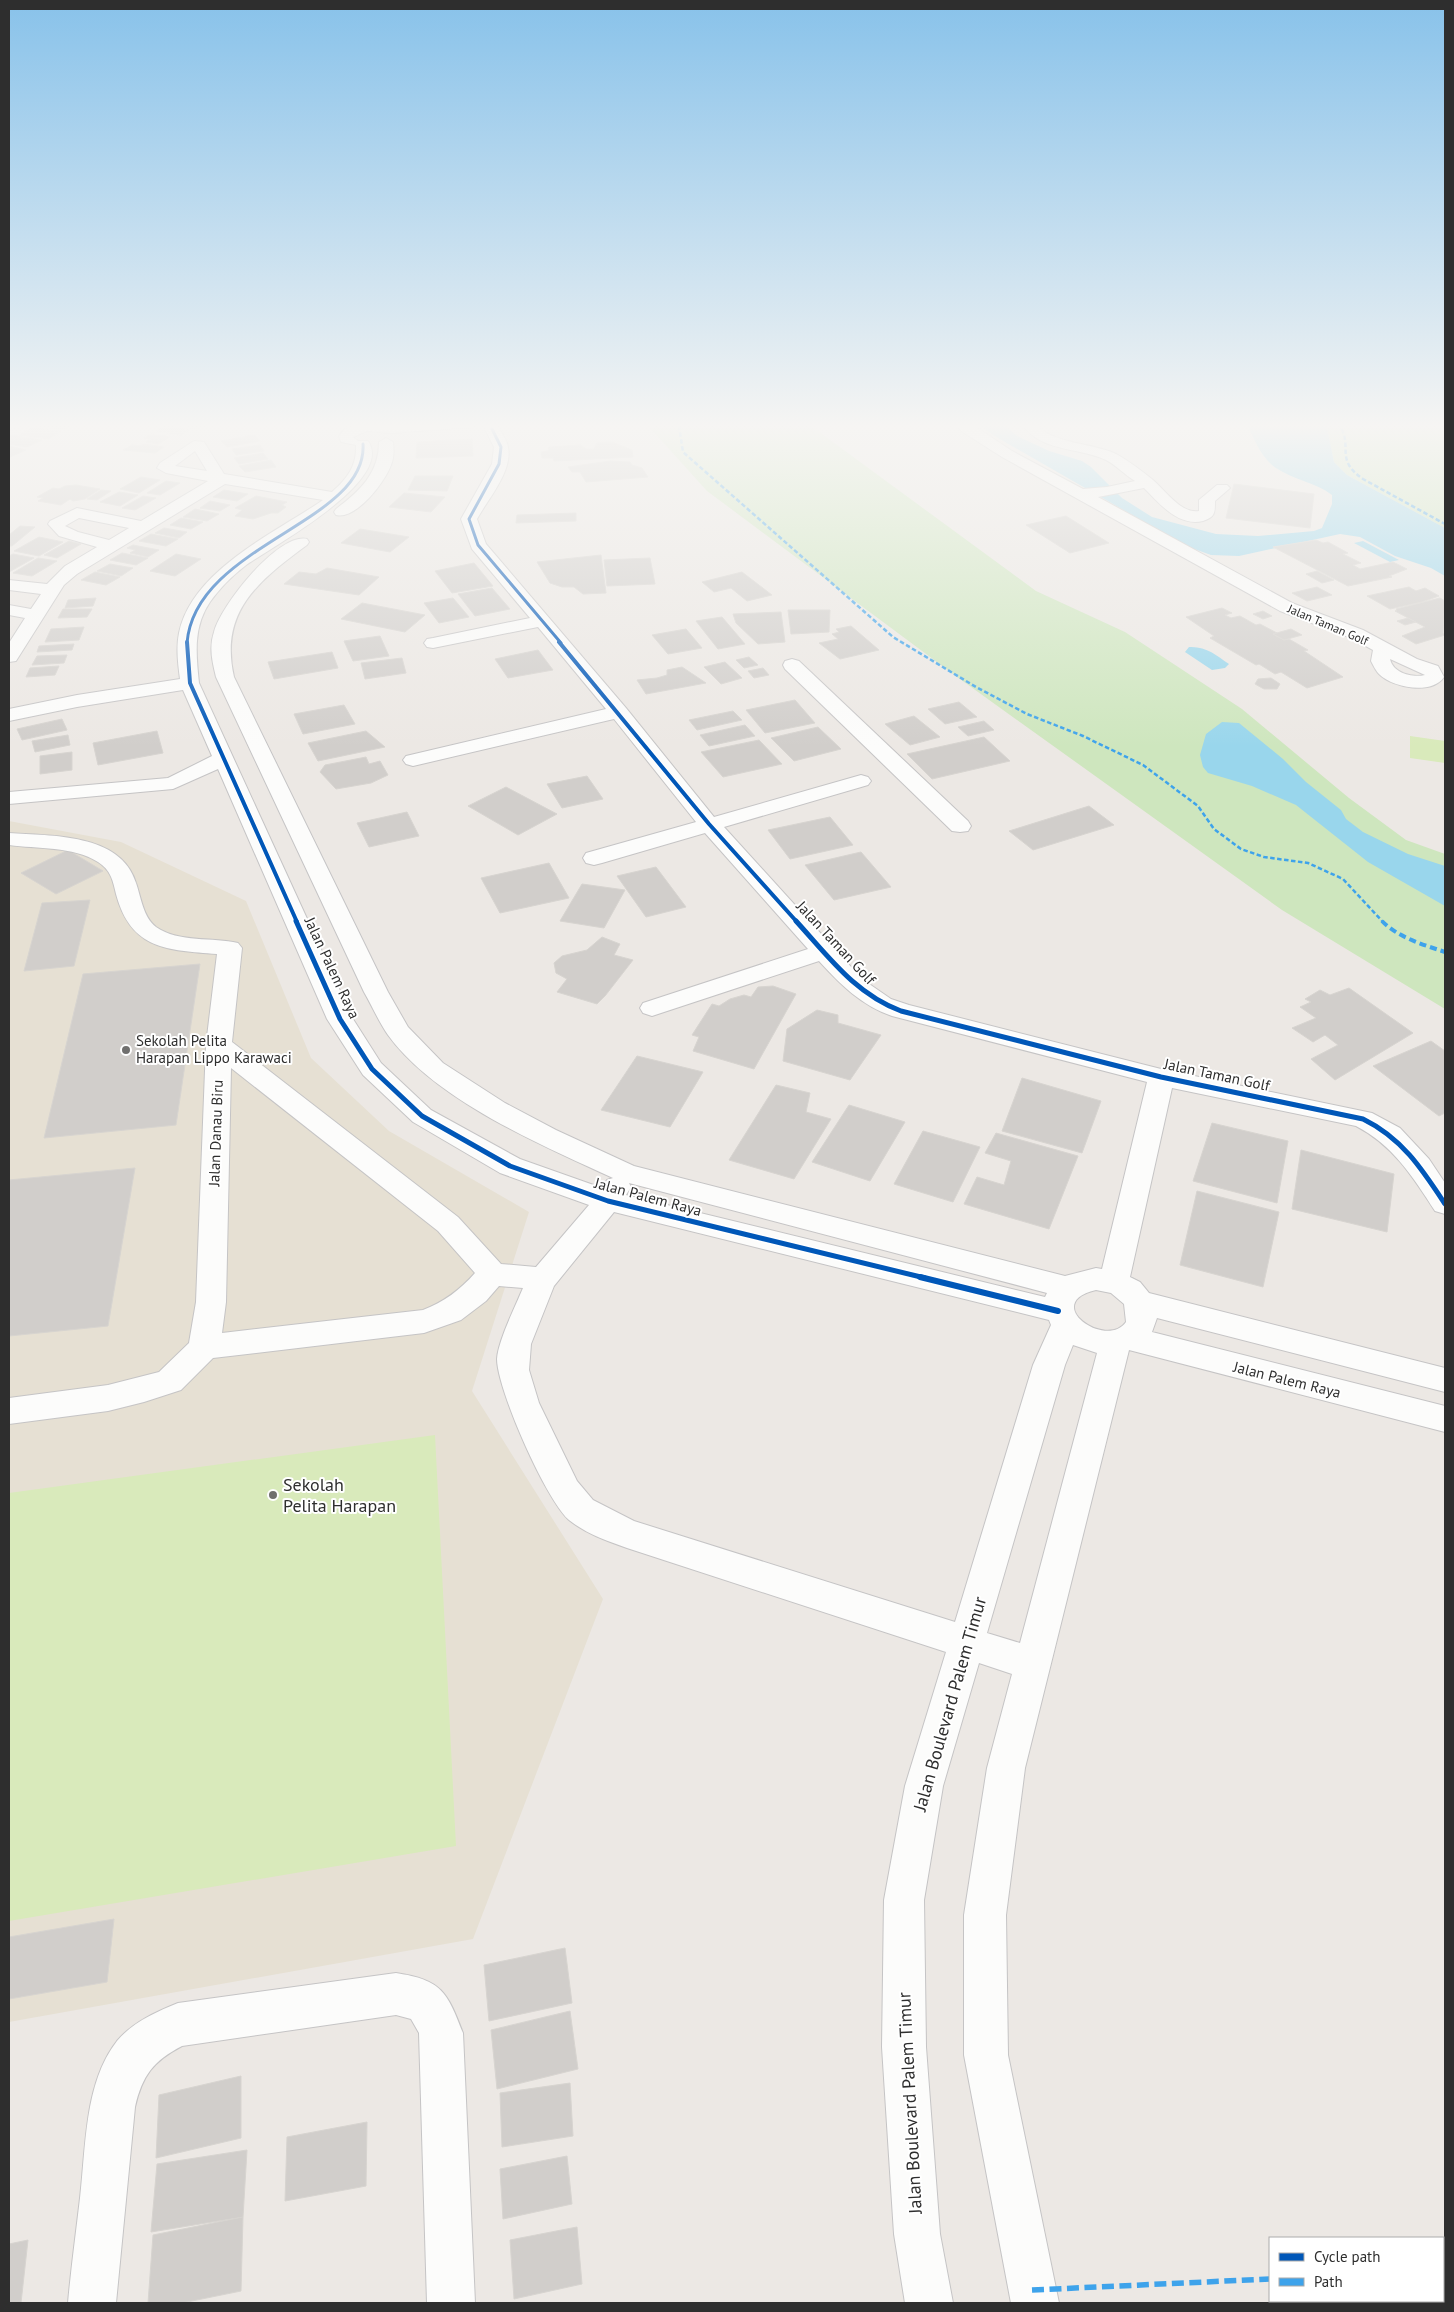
<svg xmlns="http://www.w3.org/2000/svg" width="1454" height="2312" font-family="'PT Sans',sans-serif">
	<style>
		.education { fill: #e6e0d3 }
		.green { fill: #cee6be }
		.pitch { fill: #d9eabb }
		.water { fill: #99d6ec }
		.building { fill: #d1cecb; stroke: #d7d4d0 }
		.lines { fill: none; stroke-linecap: round; stroke-linejoin: round }
		.minor-casing { stroke: #c5c4c5; stroke-width: 2 }
		.minor { fill: #fcfcfb; fill-rule: evenodd }
		.quiet-far2 { stroke: #3ea3eb; stroke-width: 2.5; stroke-dasharray: 4.5 2.5; stroke-linecap: butt }
		.quiet-far1 { stroke: #3ea3eb; stroke-width: 4; stroke-dasharray: 7 4; stroke-linecap: butt }
		.quiet { stroke: #3ea3eb; stroke-width: 5.5; stroke-dasharray: 12 5.5; stroke-linecap: butt }
		.cycleway-far3-casing { stroke: #fff; stroke-width: 5 }
		.cycleway-far2-casing { stroke: #fff; stroke-width: 6 }
		.cycleway-far1-casing { stroke: #fff; stroke-width: 8 }
		.cycleway-casing { stroke: #fff; stroke-width: 9 }
		.cycleway-far3 { stroke: #0057b8; stroke-width: 3 }
		.cycleway-far2 { stroke: #0057b8; stroke-width: 4 }
		.cycleway-far1 { stroke: #0057b8; stroke-width: 5 }
		.cycleway { stroke: #0057b8; stroke-width: 6 }
		.poi-dot { fill: #706f6e; stroke: #fff; stroke-width: 2 }
		.labels { text-anchor: middle; stroke-width: 4; stroke-linejoin: round; paint-order: stroke }
		.far-street-label { font-size: 12px; fill: #2e2e2e; stroke: #fff }
		.street-label { font-size: 15px; fill: #2e2e2e; stroke: #fff }
		.poi-label { font-size: 15px; fill: #2e2e2e; stroke: #fff; text-anchor: start }
		.near-poi-label { font-size: 18px; fill: #2e2e2e; stroke: #fff; text-anchor: start }
		.near-street-label { font-size: 18px; fill: #2e2e2e; stroke: #fff }
	</style>
	<rect width="100%" height="100%" fill="#ece8e4"/>
	<path class="education" d="M9 821 121 842 246 901 311 1058 389 1131 529 1212 472 1391 603 1599 473 1939 9 2022Z"/>
	<g class="green">
		<path d="M661 423H807L1036 591 1125 632 1242 709 1349 798 1406 840 1445 854V1009L1282 910 953 674 707 491 651 429Z"/>
		<path d="M1326 423H1445V528L1347 475 1334 462Z"/>
	</g>
	<g class="pitch">
		<path d="M1410 736 1445 741V763L1410 758Z"/>
		<path d="M435 1435 456 1846 9 1921V1493Z"/>
	</g>
	<g class="water">
		<path d="M978 423H1001L1017 436 1049 451 1082 461 1091 467 1122 498 1152 517 1216 534 1258 536 1314 531 1322 528 1332 504V495C1315 482 1294 480 1276 468 1262 459 1253 438 1247 423H1326L1334 462 1347 475 1445 528V576L1431 568 1395 556 1360 537 1340 534 1239 556 1211 555 1186 546 993 435Z"/>
		<path d="M1363 541 1399 560 1390 562 1354 543Z"/>
		<path d="M1189 647C1206 646 1216 655 1229 664L1225 668 1212 670 1185 652Z"/>
		<path d="M1222 722 1239 723 1283 759 1306 782 1341 810 1346 819 1363 832 1408 854 1445 866V906L1368 862 1296 805 1252 786 1208 773 1203 767 1200 755 1206 734Z"/>
	</g>
	<g class="building">
		<path d="M42 423H74L63 429 37 426Z"/>
		<path d="M179 423H214L192 429Z"/>
		<path d="M165 426 190 430 181 435 156 431Z"/>
		<path d="M31 428 61 431 49 439 19 435Z"/>
		<path d="M151 434 158 435 170 437 158 444 146 442 151 439 144 438Z"/>
		<path d="M11 435 42 440 27 447 9 444V436Z"/>
		<path d="M254 435 260 441 227 447 221 441Z"/>
		<path d="M472 439 473 456 416 458 417 442Z"/>
		<path d="M612 442 632 450 633 457 554 461 553 458H542L541 452 548 451 549 447 581 445 586 449H594L597 443Z"/>
		<path d="M144 444 164 447 155 453 123 450 132 445 140 446Z"/>
		<path d="M260 445 264 451 236 455 232 449Z"/>
		<path d="M9 446 26 450 10 457Z"/>
		<path d="M263 453 268 459 239 464 234 458Z"/>
		<path d="M271 460 276 467 245 472 239 466Z"/>
		<path d="M610 461 630 462 632 465 642 468 648 477 586 482 580 472H572L568 467Z"/>
		<path d="M415 476H453L447 491 408 490Z"/>
		<path d="M141 477 160 480 139 493 120 489Z"/>
		<path d="M166 481 180 483 160 495 147 493Z"/>
		<path d="M1234 484 1314 494 1310 528 1226 518Z"/>
		<path d="M76 485 100 489 85 499 73 501 70 499 61 505 38 501 43 498 37 497 53 488 59 489 65 486Z"/>
		<path d="M101 490 111 491 97 500 87 499Z"/>
		<path d="M224 490 248 494 237 501 213 497Z"/>
		<path d="M119 492 138 495 120 506 100 502Z"/>
		<path d="M404 493 445 497 431 512 389 507Z"/>
		<path d="M143 496 156 498 135 510 122 508Z"/>
		<path d="M256 496 287 502 282 505 286 507 278 513H271L253 519 235 516 242 510 235 508Z"/>
		<path d="M210 501 230 505 220 511 200 508Z"/>
		<path d="M195 509 219 514 207 521 183 517Z"/>
		<path d="M576 513V521L516 523 517 515Z"/>
		<path d="M1066 516 1109 543 1070 553 1026 525Z"/>
		<path d="M181 518 203 522 191 529 170 525Z"/>
		<path d="M20 526 35 527 12 546H9V535Z"/>
		<path d="M164 528 187 532 179 538 155 533Z"/>
		<path d="M360 529 409 537 390 552 341 543Z"/>
		<path d="M151 534 178 539 166 546 139 541Z"/>
		<path d="M39 537 63 542 39 556 14 551Z"/>
		<path d="M1316 540 1323 543 1328 542 1348 553 1343 554 1361 563 1353 565 1360 569 1393 562 1407 569 1389 576 1392 577 1348 586 1273 547Z"/>
		<path d="M69 541 81 544 57 558 44 555Z"/>
		<path d="M133 545 159 550 148 557 130 553 135 550 127 548Z"/>
		<path d="M122 553 148 558 136 565 110 560Z"/>
		<path d="M13 554 34 558 9 572V556Z"/>
		<path d="M176 554 201 559 175 576 150 571Z"/>
		<path d="M601 555 606 593 583 594 574 587H562L550 583 537 562Z"/>
		<path d="M38 558 57 561 32 576 13 573Z"/>
		<path d="M650 558 655 584 607 586 604 560Z"/>
		<path d="M474 563 493 586 452 593 435 571Z"/>
		<path d="M110 564 133 568 121 576 97 571Z"/>
		<path d="M327 568 379 577 359 595 284 584 299 572 316 574Z"/>
		<path d="M1317 571 1334 580 1322 583 1306 574Z"/>
		<path d="M95 572 120 577 106 585 81 580Z"/>
		<path d="M742 572 772 595 747 601 731 588 714 592 702 582Z"/>
		<path d="M1317 587 1332 595 1307 601 1292 593Z"/>
		<path d="M1409 587 1416 591 1425 588 1439 596 1422 602 1390 609 1367 596Z"/>
		<path d="M492 588 510 609 475 616 458 594Z"/>
		<path d="M96 598 93 606 65 608 68 600Z"/>
		<path d="M453 598 469 617 439 623 424 603Z"/>
		<path d="M1440 598 1445 601 1443 633 1445 635 1416 644 1402 636 1425 627 1395 611 1397 610 1396 609Z"/>
		<path d="M362 603 425 615 405 632 341 619Z"/>
		<path d="M1222 608 1232 613 1225 615 1231 618 1240 616 1256 625 1260 624 1277 633 1273 634 1284 640 1289 639 1308 650 1304 651 1343 677 1307 688 1281 672 1275 674 1259 664 1256 665 1210 638 1214 636 1186 617Z"/>
		<path d="M63 609H92L87 617 58 618Z"/>
		<path d="M788 610H830L829 632 791 634Z"/>
		<path d="M1263 611 1272 616 1263 619 1253 614Z"/>
		<path d="M781 612 785 642 758 644 736 623 733 614Z"/>
		<path d="M722 617 745 644 718 649 696 621Z"/>
		<path d="M1408 618 1416 622 1405 625 1397 621Z"/>
		<path d="M851 626 879 650 840 659 819 643 838 639 832 634 839 632 836 629Z"/>
		<path d="M84 627 79 640 45 642 51 629Z"/>
		<path d="M686 629 702 648 668 654 652 635Z"/>
		<path d="M1291 629 1302 635 1284 640 1273 634Z"/>
		<path d="M380 636 389 656 353 661 344 641Z"/>
		<path d="M74 644 72 650 37 652 39 646Z"/>
		<path d="M538 650 553 670 508 678 495 659Z"/>
		<path d="M332 652 338 668 274 679 268 662Z"/>
		<path d="M67 655 64 663 32 665 37 656Z"/>
		<path d="M749 657 758 665 744 668 736 660Z"/>
		<path d="M402 658 406 673 365 679 361 663Z"/>
		<path d="M725 662 742 678 721 684 704 667Z"/>
		<path d="M59 666 55 675 26 677 30 668Z"/>
		<path d="M682 667 706 683 646 694 637 680 657 678 667 675V670Z"/>
		<path d="M763 668 769 675 754 678 748 671Z"/>
		<path d="M1271 678 1280 684 1277 689H1264L1255 684 1258 679Z"/>
		<path d="M795 700 815 723 765 733 746 710Z"/>
		<path d="M959 702 977 717 945 724 928 709Z"/>
		<path d="M344 705 355 724 303 734 294 714Z"/>
		<path d="M733 711 742 720 697 730 689 720Z"/>
		<path d="M914 716 940 737 910 745 885 724Z"/>
		<path d="M62 719 67 730 22 740 17 729Z"/>
		<path d="M984 721 994 730 968 736 958 727Z"/>
		<path d="M745 725 755 736 709 746 700 735Z"/>
		<path d="M818 727 841 749 794 761 771 738Z"/>
		<path d="M157 731 163 753 98 765 93 743Z"/>
		<path d="M366 731 385 747 318 761 308 743Z"/>
		<path d="M68 735 70 745 35 752 32 741Z"/>
		<path d="M984 737 1010 761 932 779 907 754Z"/>
		<path d="M759 740 782 764 723 777 701 752Z"/>
		<path d="M72 752V770L40 774V756Z"/>
		<path d="M366 757 369 764 380 761 388 775 371 783 336 789 320 772 325 765Z"/>
		<path d="M587 776 603 799 562 808 547 784Z"/>
		<path d="M506 787 557 814 518 835 468 806Z"/>
		<path d="M1089 806 1114 825 1033 850 1009 831Z"/>
		<path d="M407 812 419 836 369 847 357 823Z"/>
		<path d="M830 817 853 845 790 859 768 830Z"/>
		<path d="M68 850 103 871 56 894 21 873Z"/>
		<path d="M861 852 891 887 834 900 805 865Z"/>
		<path d="M549 863 569 898 500 913 481 878Z"/>
		<path d="M656 867 686 907 646 917 617 876Z"/>
		<path d="M582 884 625 890 604 928 560 921Z"/>
		<path d="M90 900 74 966 24 971 42 903Z"/>
		<path d="M602 937 620 944 614 955 633 960 605 996 597 1004 557 992 567 979 556 973 554 963 562 956 587 950Z"/>
		<path d="M200 964 176 1125 44 1138 83 974Z"/>
		<path d="M773 986 796 994 754 1069 693 1051 699 1037 692 1035 712 1004 719 1006 730 999 744 995 751 997 758 987Z"/>
		<path d="M1349 988 1413 1033 1335 1080 1311 1059 1338 1045 1325 1035 1313 1042 1292 1028 1316 1018 1300 1007 1311 1002 1305 999 1320 990 1330 995Z"/>
		<path d="M817 1010 838 1015V1023L881 1035 850 1080 783 1061 787 1029Z"/>
		<path d="M1431 1041 1445 1051V1113L1439 1116 1373 1066Z"/>
		<path d="M637 1056 703 1072 670 1127 601 1110Z"/>
		<path d="M1022 1078 1101 1101 1082 1153 1002 1131Z"/>
		<path d="M776 1085 810 1093 806 1112 831 1119 794 1179 729 1160Z"/>
		<path d="M849 1105 905 1122 870 1181 812 1162Z"/>
		<path d="M1212 1123 1288 1141 1277 1203 1193 1181Z"/>
		<path d="M923 1131 980 1147 953 1202 894 1184Z"/>
		<path d="M996 1133 1078 1156 1049 1229 964 1204 977 1177 1004 1185 1011 1161 985 1153Z"/>
		<path d="M1301 1150 1394 1174 1387 1232 1292 1209Z"/>
		<path d="M135 1168 108 1326 9 1336V1180Z"/>
		<path d="M1197 1191 1279 1212 1263 1287 1180 1265Z"/>
		<path d="M114 1919 107 1982 9 1999V1937Z"/>
		<path d="M565 1948 572 2003 489 2021 484 1965Z"/>
		<path d="M570 2011 578 2069 497 2089 491 2030Z"/>
		<path d="M241 2076V2138L156 2158 159 2095Z"/>
		<path d="M570 2083 573 2136 502 2147 500 2093Z"/>
		<path d="M367 2122 366 2186 285 2201 287 2137Z"/>
		<path d="M247 2150 243 2217 151 2232 157 2164Z"/>
		<path d="M567 2156 572 2204 503 2219 500 2169Z"/>
		<path d="M243 2217 241 2291 182 2303H148L153 2235Z"/>
		<path d="M577 2227 582 2284 514 2299 510 2240Z"/>
		<path d="M28 2240 21 2303H9V2244Z"/>
	</g>
	<g class="lines">
		<defs>
			<g id="minor">
				<path d="M9 423H23L9 431Z"/>
				<path d="M361 423H480L473 427 391 433 367 431 353 437 358 441H368C396 481 269 548 245 566 232 576 220 588 210 602 193 627 196 654 199 683L353 1019 381 1063 431 1110 520 1159 602 1188 607 1180 613 1178C541 1145 435 1100 388 1035 379 1022 372 1006 364 992L216 677C212 661 209 647 214 632 221 605 279 532 307 539L309 542 307 545C258 581 219 612 234 677L388 992 408 1027 443 1063 505 1103 556 1130 634 1166 1065 1276 1096 1268 1102 1269 1147 1082 892 1016C861 1005 841 985 819 961L661 1013 652 1016 643 1013 640 1008 643 1003 808 949 705 833 602 863 594 865 586 863 583 858 586 853 696 822 614 719 413 766 406 764 403 760 406 756 606 709 538 627 433 648 427 647 424 643 427 639 433 638 530 618 472 549 461 519 492 464 494 447 485 429 492 425 497 426C501 432 507 440 508 447 513 471 488 499 477 519L486 544 626 708 714 817 861 775 868 777 871 781 868 785 724 827 862 979 891 999 909 1005 1161 1069 1372 1113 1400 1128 1429 1159 1445 1183V1214L1435 1211C1413 1177 1393 1145 1356 1126L1172 1088 1130 1277 1140 1282 1149 1293 1445 1368V1392L1157 1318 1152 1332 1445 1406V1432L1129 1350 1025 1768 1006 1915 1008 2055 1059 2303H1011L964 2055V1915L987 1768 1012 1674 979 1663 943 1786 924 1900 926 2047 940 2234 953 2303H905L894 2234 882 2047 884 1900 905 1786 946 1652 627 1548C607 1541 585 1533 569 1520 546 1500 497 1389 497 1359 498 1341 516 1305 523 1288L499 1286 486 1301 461 1320 424 1333 213 1358 181 1390 144 1402 108 1411 9 1424V1398L108 1385 159 1372 189 1343 196 1302 206 1045 217 954C167 950 131 950 116 894 113 881 111 870 98 862 73 846 37 849 9 845V833C51 836 121 833 136 883 141 897 143 917 156 927 179 943 213 937 238 943L242 948 232 1042 458 1217 501 1264 536 1267 589 1205 500 1173 413 1122 363 1075 327 1019 218 769 173 789 9 804V792L168 778 212 756 183 690 77 707 9 721V709L77 695 180 679C178 664 176 648 179 633 192 570 275 533 323 500L225 484 77 574 64 585 16 661 9 662V643L25 618 9 615V605L31 609 41 594 9 590V580L47 584 65 566 97 547 59 536 48 524 50 521 77 508 141 521 208 481 166 473 157 468 160 463 194 441 204 442 224 474 332 492C347 479 357 466 356 445L341 442 339 436 345 429ZM195 451 207 471 175 466ZM79 518 129 528 109 540 78 532 65 526ZM231 1068 438 1231 475 1273C460 1290 444 1302 423 1310L222 1333 226 1302ZM629 1183 1047 1293 1045 1297 626 1195 631 1187ZM614 1212 1049 1320 1051 1325 1033 1365 955 1622 634 1521 593 1500 577 1481 539 1403 529 1370 531 1344 554 1286ZM1096 1290 1111 1293 1124 1304 1126 1322C1106 1350 1040 1303 1096 1290ZM1073 1345 1097 1353 1020 1643 987 1633 1065 1365Z"/>
				<path d="M956 423H970L1012 451 1083 489 1107 487 1135 481C1125 475 1116 465 1106 460 1079 447 1038 452 1022 423H1036C1048 444 1097 443 1118 455 1130 462 1142 471 1153 480 1165 490 1181 514 1199 511V500L1217 485H1227L1230 488 1215 501C1215 513 1215 517 1203 521 1178 527 1159 503 1144 488L1098 497 1292 603 1363 630 1417 659 1438 666 1444 677C1432 695 1393 688 1379 674 1376 671 1373 665 1371 661L1373 650 1351 638 1280 611 1002 457 961 431ZM1390 659 1425 675C1412 678 1393 673 1390 659Z"/>
				<path d="M386 438 393 442C394 450 394 458 391 465 385 482 356 520 336 515L334 512 336 509C360 491 379 473 379 442Z"/>
				<path d="M792 659 799 661 968 821 971 826 968 831 960 832 952 831 785 669 783 665 785 661Z"/>
				<path d="M396 1973C442 1980 447 1992 463 2033L475 2303H427L419 2033 411 2019 396 2015 182 2046C153 2061 142 2076 135 2107L116 2303H68C71 2268 76 2233 80 2198 86 2148 84 2083 117 2041 133 2022 156 2012 178 2003Z"/>
			</g>
		</defs>
		<use href="#minor" class="minor-casing"/>
		<use href="#minor" class="minor"/>
		<g class="quiet-far2">
			<path d="M686 423 679 426 683 452 893 637 976 687 1027 714 1083 736 1143 765 1198 806 1214 829 1241 849 1264 857 1308 863 1343 879 1383 922"/>
			<path d="M1338 423C1355 447 1333 458 1363 479L1445 524"/>
		</g>
		<path class="quiet-far1" d="M1382 921C1397 937 1424 945 1445 952"/>
		<g class="quiet">
			<path d="M1032 2290 1270 2279"/>
			<path d="M1439 2301H1445"/>
		</g>
		<defs>
			<g id="cycleway-far3">
				<path d="M492 429 501 447 499 464 469 519 478 545 561 643"/>
				<path d="M187 643C195 544 368 523 363 444"/>
			</g>
			<g id="cycleway-far2">
				<path d="M187 642 190 683 297 922"/>
				<path d="M559 642 709 824 797 922"/>
			</g>
			<g id="cycleway-far1">
				<path d="M296 921 340 1019 372 1069 422 1116 510 1166 608 1201 925 1278"/>
				<path d="M796 921C828 956 855 994 901 1011L1161 1077 1363 1119C1402 1138 1422 1169 1445 1204"/>
			</g>
			<path id="cycleway" d="M920 1277 1058 1311"/>
		</defs>
		<use href="#cycleway-far3" class="cycleway-far3-casing"/>
		<use href="#cycleway-far2" class="cycleway-far2-casing"/>
		<use href="#cycleway-far1" class="cycleway-far1-casing"/>
		<use href="#cycleway" class="cycleway-casing"/>
		<use href="#cycleway-far3" class="cycleway-far3"/>
		<use href="#cycleway-far2" class="cycleway-far2"/>
		<use href="#cycleway-far1" class="cycleway-far1"/>
		<use href="#cycleway" class="cycleway"/>
	</g>
	<linearGradient id="sky" x2="0" y2="1"><stop stop-color="#88c2ea"/><stop offset="0.57" stop-color="#f6f5f3"/><stop offset="1" stop-color="#f6f5f3" stop-opacity="0"/></linearGradient>
	<rect width="1454" height="747" fill="url(#sky)"/>
	<g class="poi-dot">
		<circle cx="126" cy="1050" r="5"/>
		<circle cx="273" cy="1495" r="5"/>
	</g>
	<g class="labels">
		<g class="far-street-label">
			<text transform="translate(1328 625) rotate(23)" y="4">Jalan Taman Golf</text>
		</g>
		<g class="street-label">
			<text transform="translate(836 943) rotate(47)" y="5">Jalan Taman Golf</text>
			<text transform="translate(332 968) rotate(65)" y="5">Jalan Palem Raya</text>
			<text transform="translate(1217 1075) rotate(12)" y="5">Jalan Taman Golf</text>
			<text transform="translate(216 1133) rotate(-88)" y="5">Jalan Danau Biru</text>
			<text transform="translate(648 1197) rotate(15)" y="5">Jalan Palem Raya</text>
			<text transform="translate(1287 1380) rotate(14)" y="5">Jalan Palem Raya</text>
		</g>
		<g class="poi-label">
			<text x="136" y="1046">Sekolah Pelita<tspan x="136" dy="17">Harapan Lippo Karawaci</tspan></text>
		</g>
		<g class="near-poi-label">
			<text x="283" y="1491">Sekolah<tspan x="283" dy="21">Pelita Harapan</tspan></text>
		</g>
		<g class="near-street-label">
			<text transform="translate(950 1704) rotate(-74)" y="6">Jalan Boulevard Palem Timur</text>
			<text transform="translate(910 2103) rotate(-93)" y="6">Jalan Boulevard Palem Timur</text>
		</g>
	</g>
	<rect width="1454" height="2312" fill="none" stroke="#2e2e2e" stroke-width="20"/>
	<rect x="1269" y="2237" width="175" height="65" fill="#ffffff" stroke="#ababab"/>
	<rect x="1279" y="2253" width="25" height="8" fill="#0057b8" stroke="#ababab"/>
	<text x="1314" y="2262" font-size="15" fill="#2e2e2e">Cycle path</text>
	<rect x="1279" y="2278" width="25" height="8" fill="#3ea3eb" stroke="#ababab"/>
	<text x="1314" y="2287" font-size="15" fill="#2e2e2e">Path</text>
</svg>
